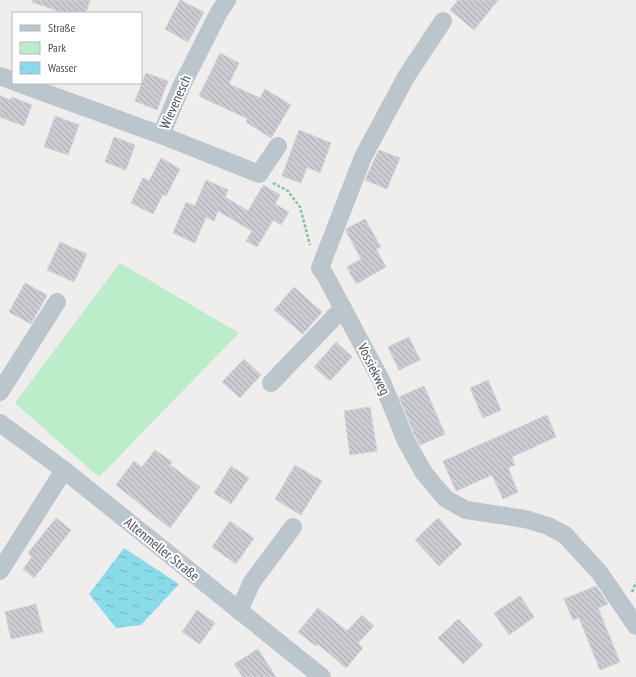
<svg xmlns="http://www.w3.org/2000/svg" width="636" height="677" font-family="'PT Sans Narrow',sans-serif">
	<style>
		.park { fill: #bbedcb }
		.water { fill: url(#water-ripples) }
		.building { fill: url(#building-back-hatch); stroke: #d1d3d8 }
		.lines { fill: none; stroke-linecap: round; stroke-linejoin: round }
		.path { stroke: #74ca9a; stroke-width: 2.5; stroke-dasharray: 3 2; stroke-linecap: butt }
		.minor { stroke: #bbc5cc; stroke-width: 18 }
		.labels { text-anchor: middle; stroke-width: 4; stroke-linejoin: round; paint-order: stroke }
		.street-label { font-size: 14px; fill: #46515a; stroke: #fff }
	</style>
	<defs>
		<pattern id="water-ripples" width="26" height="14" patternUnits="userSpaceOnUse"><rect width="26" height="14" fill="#89dbe9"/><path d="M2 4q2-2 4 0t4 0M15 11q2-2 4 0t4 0" fill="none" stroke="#72b4c0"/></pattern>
		<pattern id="building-back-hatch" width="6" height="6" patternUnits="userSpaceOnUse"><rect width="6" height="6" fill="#caccd2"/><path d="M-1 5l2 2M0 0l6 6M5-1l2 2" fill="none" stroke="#a6a8ad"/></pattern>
	</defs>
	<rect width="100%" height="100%" fill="#f0eded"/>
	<path class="park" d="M120 263 239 333 99 477 15 403Z"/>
	<path class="water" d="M124 548 179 584 141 625 116 628 89 594Z"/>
	<g class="building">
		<path d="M33 0H90L86 13H64L32 2Z"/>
		<path d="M180 0 204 12 188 42 165 29Z"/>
		<path d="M458 0H498L474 30 450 10Z"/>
		<path d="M220 53 239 63 229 84 260 98 265 89 291 105 271 138 246 122 248 119 199 96Z"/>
		<path d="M146 73 168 81 157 110 135 101Z"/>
		<path d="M0 96 11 100 12 97 32 105 24 126 0 117Z"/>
		<path d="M55 116 79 125 68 155 44 147Z"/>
		<path d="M299 130 331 143 320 173 307 167 301 183 282 176Z"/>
		<path d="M114 137 135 145 126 170 105 162Z"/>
		<path d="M379 150 400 158 387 189 365 180Z"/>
		<path d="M161 158 180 169 166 196 163 194 153 214 131 203 143 178 149 181Z"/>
		<path d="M206 180 228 190 225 197 248 211 263 185 280 195 275 204 289 212 281 225 273 220 257 247 246 241 252 231 218 211 214 221 206 217 195 243 173 233 186 202 195 206Z"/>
		<path d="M365 219 381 247 376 249 386 267 356 284 347 267 361 259 346 231V229Z"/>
		<path d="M60 242 87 254 74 282 47 270Z"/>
		<path d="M25 283 47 295 31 324 9 312Z"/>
		<path d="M294 287 322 312 303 334 274 310Z"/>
		<path d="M409 337 420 360 399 370 388 347Z"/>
		<path d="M336 342 352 357 330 381 314 367Z"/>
		<path d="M244 359 261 375 240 398 222 382Z"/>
		<path d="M488 380 501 410 483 418 470 388Z"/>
		<path d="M424 386 445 434 420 445 415 436 399 397Z"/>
		<path d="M370 407 377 451 350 455 344 411Z"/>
		<path d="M547 415 556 437 512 457 515 465 508 468 518 492 503 499 492 475 456 491 443 461Z"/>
		<path d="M155 450 172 462 170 465 200 487 170 528 116 485 134 461 142 467Z"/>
		<path d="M295 465 322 481 301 515 275 499Z"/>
		<path d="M231 466 249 478 231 504 214 493Z"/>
		<path d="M56 518 71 530 34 578 23 569 32 557 28 553Z"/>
		<path d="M438 518 462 544 439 566 415 540Z"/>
		<path d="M230 521 254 538 236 564 212 547Z"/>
		<path d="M596 586 608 604 598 608 620 662 600 670 579 618 573 620 564 599Z"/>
		<path d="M520 596 534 617 509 635 494 613Z"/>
		<path d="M36 604 43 632 11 639 5 612Z"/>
		<path d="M318 608 347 631 362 615 374 626 358 643 363 648 346 668 318 644 316 646 298 632Z"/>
		<path d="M197 610 215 623 200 644 182 632Z"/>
		<path d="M458 619 483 645 463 664 438 638Z"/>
		<path d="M258 649 276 677H243L234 664Z"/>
	</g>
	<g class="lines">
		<g class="path">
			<path d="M273 183 288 191 300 207 310 245"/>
			<path d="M632 592 636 582"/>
		</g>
		<g class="minor">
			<path d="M443 21 406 77 363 157 320 268 325 275 382 382 406 441 424 473 446 499 466 510 525 519 548 526 565 535 599 572 636 626"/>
			<path d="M0 76 13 81"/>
			<path d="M18 83 161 135 181 87 219 12 227 0"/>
			<path d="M161 135 259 174 278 146"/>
			<path d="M271 383 343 308"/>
			<path d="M0 392 57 302"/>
			<path d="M0 423 64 470 322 677"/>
			<path d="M0 571 64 470"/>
			<path d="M239 611 252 582 293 527"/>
		</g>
	</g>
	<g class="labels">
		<g class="street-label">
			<text transform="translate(175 102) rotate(-66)" y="5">Wievenesch</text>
			<text transform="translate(374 369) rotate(64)" y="5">Vossiekweg</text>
			<text transform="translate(162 549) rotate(39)" y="5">Altenmeller Straße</text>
		</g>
	</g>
	<rect x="12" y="12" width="130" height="72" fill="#ffffff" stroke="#b5b9bd"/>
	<rect x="20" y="25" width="20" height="6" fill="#bbc5cc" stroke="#b5b9bd"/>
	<text x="48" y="32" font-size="12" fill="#46515a">Straße</text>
	<rect x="20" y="42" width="20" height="12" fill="#bbedcb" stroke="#b5b9bd"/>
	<text x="48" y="52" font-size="12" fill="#46515a">Park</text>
	<rect x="20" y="62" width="20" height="12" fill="url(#water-ripples)" stroke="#b5b9bd"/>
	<text x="48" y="72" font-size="12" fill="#46515a">Wasser</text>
</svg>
